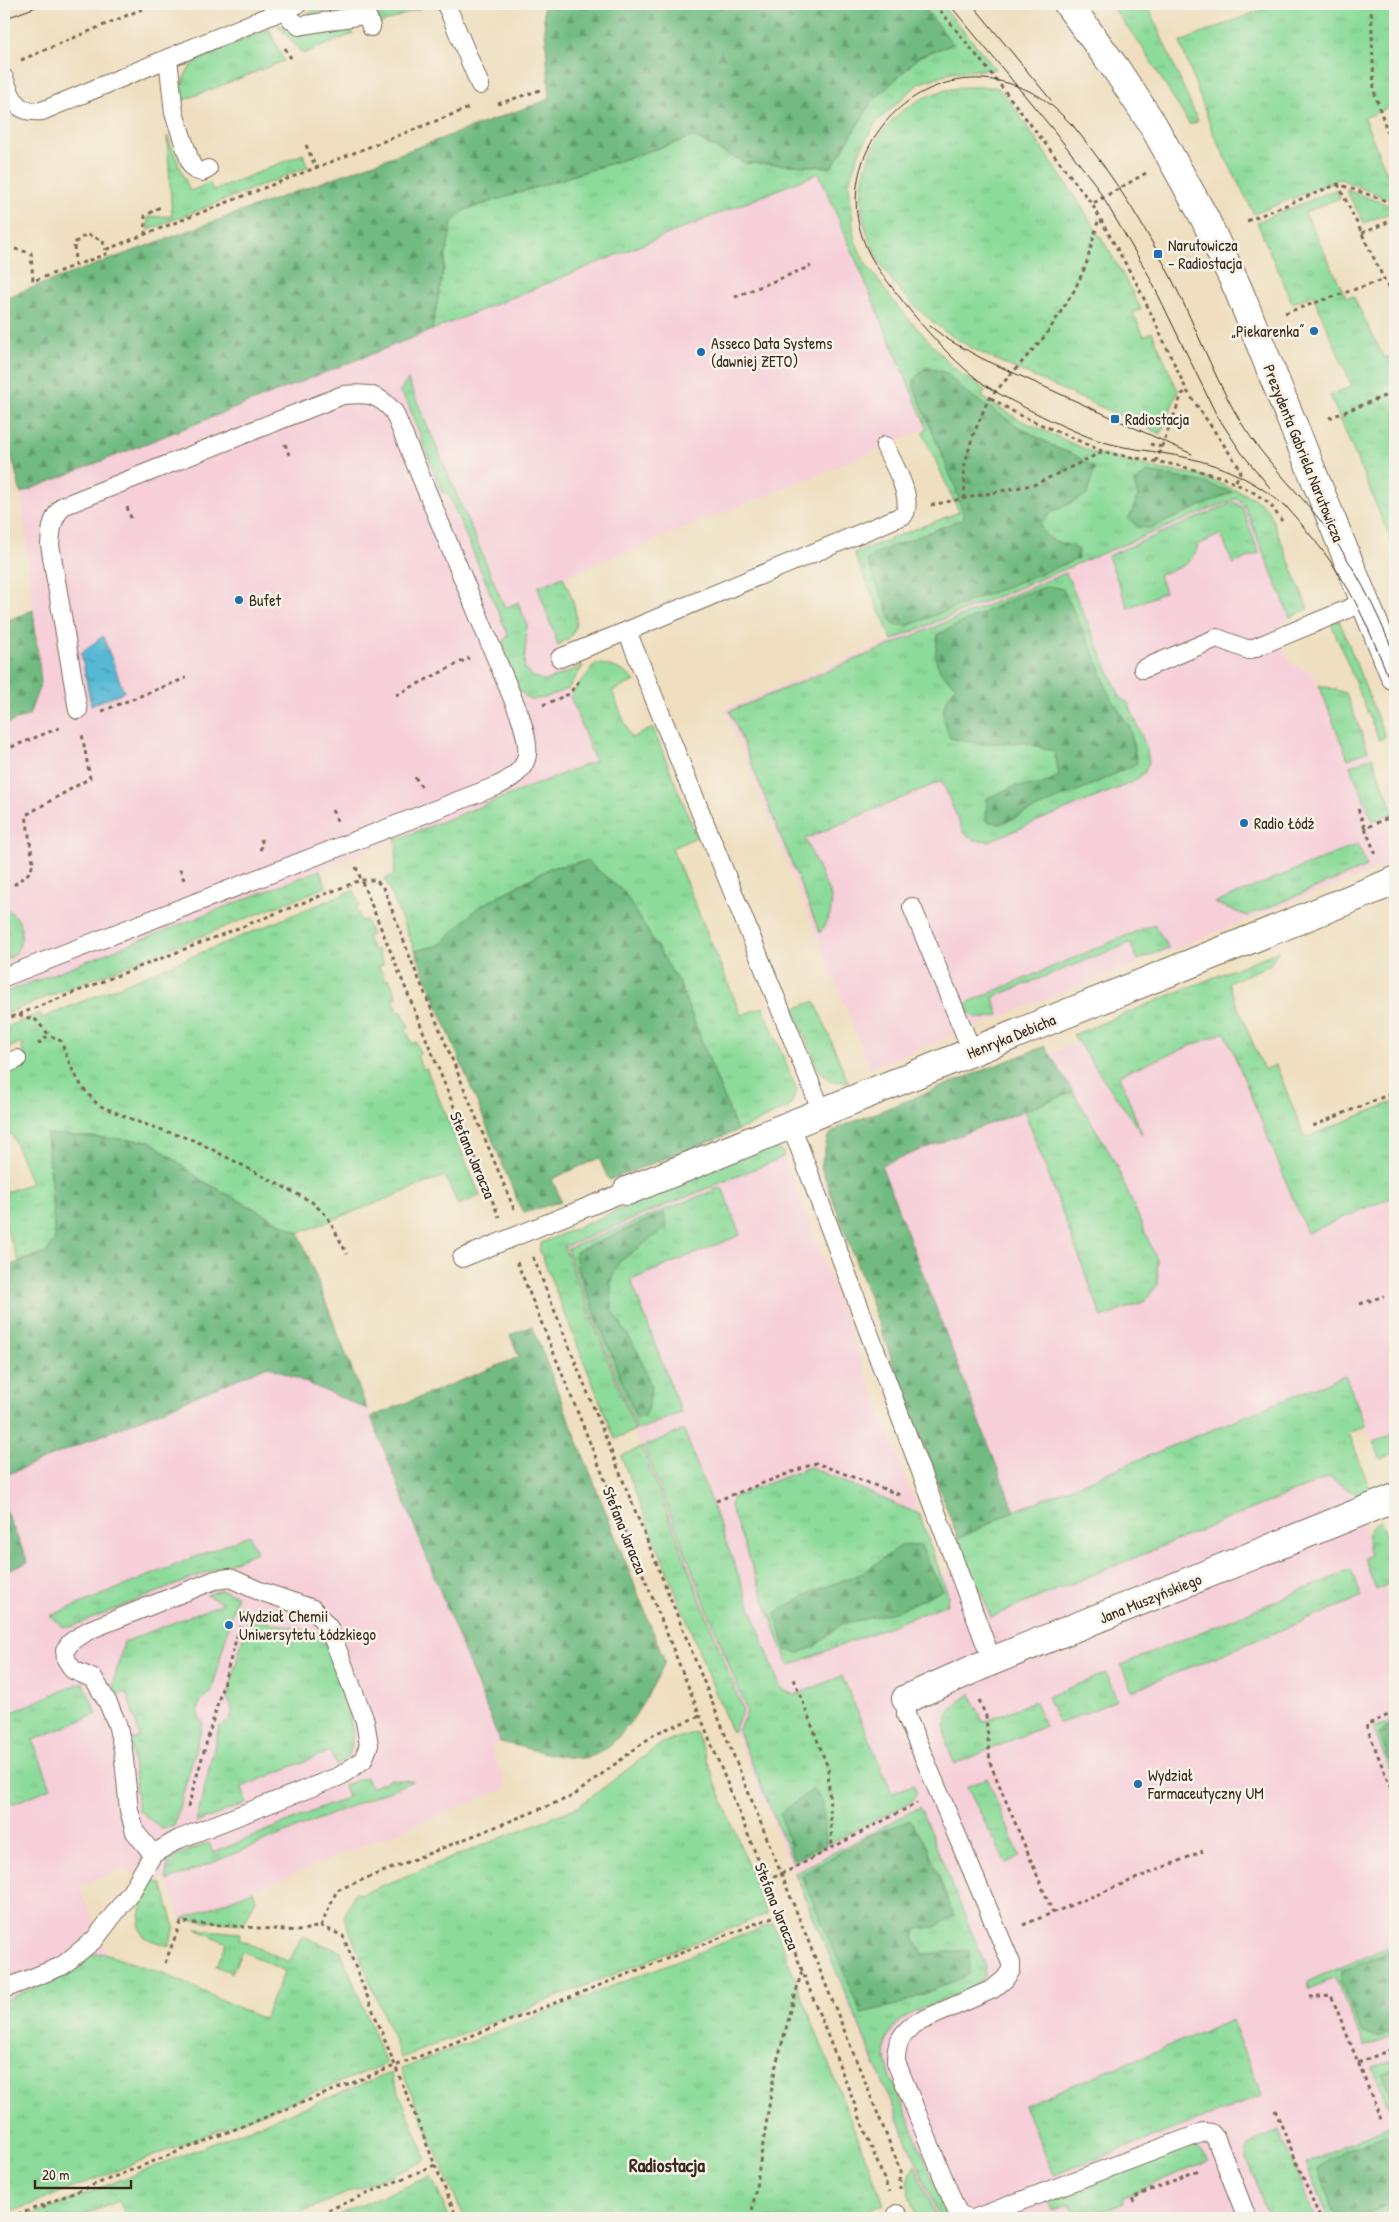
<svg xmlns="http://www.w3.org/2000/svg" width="1399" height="2222" font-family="'Patrick Hand',sans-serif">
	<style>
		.built { fill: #f6cfd9 }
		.grass { fill: url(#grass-tufts); stroke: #64825c }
		.forest { fill: url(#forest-firs); stroke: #567250 }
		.water { fill: url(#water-ripples); stroke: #487179 }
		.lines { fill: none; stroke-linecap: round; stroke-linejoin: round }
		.service-casing { stroke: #7a6957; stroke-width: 20 }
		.minor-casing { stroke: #7a6957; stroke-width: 30 }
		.tertiary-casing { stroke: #7a6957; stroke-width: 30 }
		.path { stroke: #7a6957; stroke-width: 3; stroke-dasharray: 4 4; stroke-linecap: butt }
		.service { stroke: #fff; stroke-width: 18 }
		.minor { stroke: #fff; stroke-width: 28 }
		.tertiary { stroke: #fff; stroke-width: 28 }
		.tram { stroke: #3b2a1e; stroke-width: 1 }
		.poi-dot { fill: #1f6fb2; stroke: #f7f3e8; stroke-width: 2 }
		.labels { text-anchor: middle; stroke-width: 5; stroke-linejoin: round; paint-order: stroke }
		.poi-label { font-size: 16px; fill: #3b2a1e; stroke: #f7f3e8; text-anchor: start }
		.street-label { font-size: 16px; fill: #3b2a1e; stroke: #f7f3e8 }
		.quarter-label { font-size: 19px; font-weight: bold; fill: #3b2a1e; stroke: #f7f3e8 }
	</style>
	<defs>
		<pattern id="grass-tufts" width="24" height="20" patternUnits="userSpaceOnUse" patternTransform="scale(1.25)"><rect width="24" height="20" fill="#8cdb9a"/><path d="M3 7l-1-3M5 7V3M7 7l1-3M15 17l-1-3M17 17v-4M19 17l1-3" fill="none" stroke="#7abc84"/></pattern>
		<pattern id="forest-firs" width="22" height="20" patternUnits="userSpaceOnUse" patternTransform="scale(1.25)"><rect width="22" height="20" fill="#71bb82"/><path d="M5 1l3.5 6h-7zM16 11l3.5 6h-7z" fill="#5e986a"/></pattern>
		<pattern id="water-ripples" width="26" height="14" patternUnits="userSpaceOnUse" patternTransform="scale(1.25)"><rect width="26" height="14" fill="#55b8d4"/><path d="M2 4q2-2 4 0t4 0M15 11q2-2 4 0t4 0" fill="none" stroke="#4896ab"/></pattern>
	</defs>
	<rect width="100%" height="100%" fill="#f7f3e8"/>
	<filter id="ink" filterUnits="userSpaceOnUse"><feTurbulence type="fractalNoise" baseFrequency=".02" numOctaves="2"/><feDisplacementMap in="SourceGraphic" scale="10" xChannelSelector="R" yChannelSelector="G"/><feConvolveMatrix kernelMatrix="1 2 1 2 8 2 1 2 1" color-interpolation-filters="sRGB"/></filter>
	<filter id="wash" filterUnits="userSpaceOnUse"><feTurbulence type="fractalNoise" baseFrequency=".0096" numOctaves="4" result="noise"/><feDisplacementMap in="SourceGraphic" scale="20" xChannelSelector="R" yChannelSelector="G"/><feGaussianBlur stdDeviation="1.12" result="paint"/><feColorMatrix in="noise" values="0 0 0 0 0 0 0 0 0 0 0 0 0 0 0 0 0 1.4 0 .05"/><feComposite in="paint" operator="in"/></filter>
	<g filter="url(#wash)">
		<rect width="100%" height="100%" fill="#efdfc0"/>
		<g class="built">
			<path d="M819 173 927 428 852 461 539 587 558 646 570 696 596 761 102 955 4 1002V725L29 715 41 682 21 493 432 330Z"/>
			<path d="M1237 498 1244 504 1290 617 1276 630 1289 662 1312 672 1317 686 1347 693 1395 814V862L870 1068 725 709Z"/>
			<path d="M1228 982 1296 1145 1395 1104V1433L1373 1442 1364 1418 1328 1433 1395 1616V2218H937L734 1731 743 1710 563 1247 784 1157 942 1574 1008 1547 846 1136Z"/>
			<path d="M268 1366 367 1409 500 1742 491 1747 507 1788 182 1919 167 1881 122 1869 79 1886 110 1960 4 2003V1807L44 1791 4 1679V1571L28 1562 4 1507V1476Z"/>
		</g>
		<g class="grass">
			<path d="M329 4H431L380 24 373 5 303 15Z"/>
			<path d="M921 4H941L996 69 952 72 918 84 876 122 858 155 849 183 854 238 864 261 897 306 949 363 964 376 986 390 982 397 1018 419 1094 453 1163 470 1200 475 1252 497 1268 509 1308 609 1290 617 1244 505 1237 498 892 640 854 553 959 512 923 433 927 428 819 173 432 330 452 223 465 210 693 137 746 163 832 167 871 103 920 56 952 44Z"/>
			<path d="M1110 4H1147L1198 121 1190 125 1142 47Z"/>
			<path d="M1276 4H1395V105L1364 118 1395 193V202L1340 179 1254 214 1213 133 1180 42Z"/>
			<path d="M278 25C301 36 325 29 350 25L353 34 303 54Z"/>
			<path d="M269 29 284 61 181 101C181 84 184 71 197 60Z"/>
			<path d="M965 87H997L1008 99C1055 168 1104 235 1141 309L1133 313 1144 336 1152 332 1178 391 1161 434C1119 415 1076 396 1034 377 1005 364 975 352 949 334 890 293 840 226 871 153 888 113 923 91 965 87Z"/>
			<path d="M167 136 190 191 210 183 213 191 303 154 308 167 148 230V217L172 216Z"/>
			<path d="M1337 189 1340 198 1305 212 1346 297 1353 296 1384 358 1388 356 1395 371V550L1330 395 1352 386 1313 295 1292 303 1257 222Z"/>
			<path d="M1346 190 1395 207V211L1364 223Z"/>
			<path d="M408 380 505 608 518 602 527 625 524 668 534 677 545 681 583 666 568 689 544 698 532 700 525 696 519 690 501 644 508 635 448 493H442L407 401 399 392Z"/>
			<path d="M1234 502 1242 507 1259 553 1233 564 1221 534 1198 545C1192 566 1178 568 1159 575L1165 592 1128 608 1108 556Z"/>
			<path d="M1066 573 1120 697 1129 704 1147 750 1149 762 1144 773 1133 782 989 841 974 840 963 832 942 781 805 839 832 899 830 915 820 933 730 711Z"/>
			<path d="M563 577C570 593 584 620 570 637 567 640 561 643 558 646L538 587Z"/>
			<path d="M1339 620 1385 737 1379 740 1331 623Z"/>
			<path d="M596 663C612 666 624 669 635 681L612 691 631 738 653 728 697 837 672 848 741 1015 763 1007 797 1091 790 1107 737 1131 679 983 587 861 550 868 477 908 440 945 415 951 385 879 394 875 397 845 395 840 595 761 570 696Z"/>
			<path d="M1319 685 1346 693 1368 751 1348 759Z"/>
			<path d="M1372 757 1394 813 1373 821 1350 766Z"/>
			<path d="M1358 844 1367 867 1247 916 1215 903Z"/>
			<path d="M320 870 326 887 4 1014V993Z"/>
			<path d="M354 890 360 906 356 908 361 921 366 920 372 935 367 937 373 951 377 949 384 964 379 966 385 980 389 979 397 997 393 999 399 1012 402 1011 409 1028 406 1030 412 1043 416 1042 420 1054 417 1056 423 1070 426 1068 480 1196 458 1205 445 1176 299 1233 201 1180 150 1141 47 1135 55 1240 46 1253 19 1261 4 1223V1193L31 1183 12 1135 4 1131V1073L25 1065 21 1042 4 1050V1028L40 1013 42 1018Z"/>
			<path d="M4 910C25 912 27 948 10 958H8L4 948Z"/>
			<path d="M1154 924 1169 948 1138 960 1130 943 993 997 999 1015C981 1020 973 1022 964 1004Z"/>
			<path d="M1278 951 1270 965 1228 983 1264 1070 1276 1065 1305 1138 1395 1101V1196L1307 1233 1225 1032 1119 1075 1142 1134 1073 1035Z"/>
			<path d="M815 1001 848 1082 831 1081 818 1069 794 1009Z"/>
			<path d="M1073 1092 1113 1158 1157 1260 1158 1284 1145 1301 1102 1318 1024 1110Z"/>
			<path d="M762 1149H776L782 1151 784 1157 564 1247 635 1430 615 1439 539 1249 541 1243Z"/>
			<path d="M722 1187 740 1235 631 1280 681 1413 637 1430 567 1249Z"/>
			<path d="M1345 1375 1366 1426 1349 1433 1371 1492C1354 1498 1343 1486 1330 1477L991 1617 981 1591 972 1578 958 1539 1014 1511Z"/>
			<path d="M684 1430 781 1689 795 1695 842 1676 892 1793 913 1785 917 1793 911 1802 793 1862 738 1731 747 1711 644 1446Z"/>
			<path d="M1395 1433V1453L1381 1459 1373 1442Z"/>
			<path d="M642 1447 743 1710 734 1731H731L621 1456Z"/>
			<path d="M810 1467 919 1514 948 1595 947 1604 790 1665 787 1662 730 1506 733 1497Z"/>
			<path d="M1381 1521 1387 1537 1391 1583 1376 1590 1364 1558 1370 1555C1365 1541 1366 1527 1381 1521Z"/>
			<path d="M249 1535 257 1552 71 1627 62 1626 50 1616Z"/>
			<path d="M1351 1570 1362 1597 1132 1691 1121 1665Z"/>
			<path d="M221 1590 237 1595 211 1693C199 1699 193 1711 203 1723L174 1826 162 1829 138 1810 131 1740 140 1737 127 1692 117 1695 113 1684 124 1642 223 1603 206 1595Z"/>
			<path d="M248 1618 322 1634C331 1661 361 1726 350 1752 347 1759 342 1762 336 1766L330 1751 242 1787 246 1803 196 1823 219 1727C232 1722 236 1711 227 1699Z"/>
			<path d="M1106 1673 1117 1700 1059 1724 1047 1697Z"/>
			<path d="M83 1682 97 1714 33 1740 51 1788 4 1807V1717L21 1708Z"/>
			<path d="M971 1694 983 1722 1035 1701 1045 1726 955 1764C941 1736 939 1711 971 1694Z"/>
			<path d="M1395 1720V1782L1373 1728Z"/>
			<path d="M696 1732 767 1914 401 2058 344 1917 355 1892 361 1894 578 1807 662 1743Z"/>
			<path d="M366 1777 371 1788 391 1779 413 1781 167 1881C161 1855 189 1851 209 1843L213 1853 348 1797 344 1785Z"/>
			<path d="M987 1778 1020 1857 1006 1863 967 1787Z"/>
			<path d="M920 1807 986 1967 985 1976 979 1983C940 2010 869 2007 889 2072L949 2218H940L795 1873Z"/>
			<path d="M150 1880 162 1884 175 1927 169 1946C161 1943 149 1941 143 1935 133 1925 147 1892 150 1880Z"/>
			<path d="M253 1891 256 1899 244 1924 182 1919Z"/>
			<path d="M773 1923 884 2204 850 2218H464L401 2069Z"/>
			<path d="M196 1929 240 1933 239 1939 289 1962 302 1936 341 1952 386 2064 4 2215V2000L73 1972 90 1954 101 1953 163 1973 263 2019 285 1971 242 1951 232 1973 216 1966 227 1943Z"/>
			<path d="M1395 1944V2034L1365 2047 1335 1978 1309 1989 1307 1982Z"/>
			<path d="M1232 2020 1262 2096 1054 2175 1024 2105Z"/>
			<path d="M1395 2059V2208L1372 2218H1329L1306 2163 1395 2123 1373 2068Z"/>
			<path d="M391 2073 427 2160 287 2218H218L217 2216 211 2218H127L119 2201 76 2218H24Z"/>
			<path d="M1279 2131 1316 2218H1270L1246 2159C1247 2139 1263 2138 1279 2131Z"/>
			<path d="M1196 2147 1203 2152 1209 2161 1122 2198 1124 2202 1084 2218H1076L1070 2204 1052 2211 1048 2202 1184 2148Z"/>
			<path d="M915 2165 937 2218H917C909 2196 903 2187 915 2165Z"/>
			<path d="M431 2176 449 2218H358L359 2213 346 2218H330Z"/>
		</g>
		<g class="forest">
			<path d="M543 4H921L953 44 920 56 871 103 832 167 746 163 693 137 465 210 452 223 432 330 21 493 11 454 4 456V298L550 99Z"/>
			<path d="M926 367 947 373 966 392 1014 424 1057 448 1075 455 1095 468 1087 495 1052 512 1040 525C1046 544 1064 541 1079 550L1078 559 907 626 893 624 867 560 878 552 960 520 964 517 955 487 913 385 915 378Z"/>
			<path d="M1147 472 1198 481 1233 492 1151 528 1137 527 1129 518 1138 496 1134 483Z"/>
			<path d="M1049 586 1063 589 1096 658 1109 695 1130 727 1137 763 1096 783 1000 824 986 821 987 798 1015 786 1040 785 1059 776 1055 752 1023 742 981 744 950 738C941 711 939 710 956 686 933 668 934 661 938 634L1020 595Z"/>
			<path d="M33 610 41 682 29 715 4 725V622Z"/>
			<path d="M587 861 624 892 679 983 737 1131 609 1180 599 1158 552 1179 561 1201 525 1213 520 1207 415 951 440 945 477 908 550 868Z"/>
			<path d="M1045 1046 1073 1092 881 1165 1014 1511 958 1539 821 1167 828 1136 840 1127Z"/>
			<path d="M47 1134 150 1141 201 1180 299 1233 367 1409 268 1366 4 1476V1267L46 1253 55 1240Z"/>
			<path d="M664 1213 667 1227 619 1262 611 1281 612 1310 637 1350 651 1386 649 1404 644 1417 636 1418 577 1267 575 1252Z"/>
			<path d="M532 1326 665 1662C651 1690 616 1761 579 1758 555 1757 524 1747 500 1742L371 1417 519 1357 510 1335Z"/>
			<path d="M4 1507 28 1562 4 1571Z"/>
			<path d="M902 1545 921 1546 942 1590 895 1612 842 1624 814 1647 799 1653 786 1650 775 1613 814 1591 863 1573Z"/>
			<path d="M1395 1724V1773L1379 1734 1385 1728Z"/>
			<path d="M813 1789 823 1802 826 1843 794 1859 780 1814Z"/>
			<path d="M910 1820 927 1846 954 1916 935 1927 917 1929 913 1938 923 1954 969 1950V1975L897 2005 861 2013 801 1875 869 1836Z"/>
			<path d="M1395 1949V2029L1379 2037 1363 2034 1340 1981 1342 1971Z"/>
			<path d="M1395 2066V2109L1383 2074Z"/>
			<path d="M1384 2136 1395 2137V2203L1356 2218H1339L1334 2214 1318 2167 1342 2152Z"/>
		</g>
		<path class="water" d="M103 636 124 692 91 705 81 653Z"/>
	</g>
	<g filter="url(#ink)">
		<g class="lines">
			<defs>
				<g id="service">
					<path d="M446 4 480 85"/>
					<path d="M287 8 291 19 299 26 364 15 368 18 371 27"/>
					<path d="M168 58 174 113 191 164 195 170 202 172 208 169"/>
					<path d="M4 78C12 99 16 114 42 111L298 4"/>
					<path d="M560 658 627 631"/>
					<path d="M1143 669 1217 638 1249 650 1365 602"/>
					<path d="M912 907 972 1051"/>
					<path d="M4 977 499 785C535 767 530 749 520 716L394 412C378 393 367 393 343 395L63 506C52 518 51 529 50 545L78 710"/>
					<path d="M4 1065 17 1059"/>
					<path d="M822 1112 627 631 904 515C914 497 893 464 885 446"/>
					<path d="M791 1125 992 1661"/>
					<path d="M462 1258 627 1191"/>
					<path d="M906 1699V1715L1011 1963V1970L1005 1979 993 1989 914 2024C900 2035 896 2044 896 2062L956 2209 961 2216 966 2218"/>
					<path d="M4 1989 62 1966 95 1939 131 1892 153 1854 179 1839 340 1776 363 1760 369 1745 365 1721 329 1628 313 1609 257 1590 230 1578 215 1580 89 1630 71 1642 65 1650 66 1659 73 1670 94 1679 108 1703 117 1724 123 1749 129 1810 135 1832 153 1854"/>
					<path d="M897 2214 899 2218"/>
					<path d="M976 2218 1204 2132 1211 2133 1216 2139 1247 2218"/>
				</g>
				<g id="minor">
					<path d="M627 1191 1395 881"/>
					<path d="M906 1699 992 1661 1395 1498"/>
				</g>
				<path id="tertiary" d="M1068 4 1116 69 1153 125 1204 217 1238 289 1395 676"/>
			</defs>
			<use href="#service" class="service-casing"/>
			<use href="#minor" class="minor-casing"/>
			<use href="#tertiary" class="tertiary-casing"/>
			<g class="path">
				<path d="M935 4 990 72 1092 204"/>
				<path d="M1371 4 1374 91 1395 156"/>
				<path d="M285 48 292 60"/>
				<path d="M21 60 154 4"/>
				<path d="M498 104 543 89"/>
				<path d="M306 145 316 168"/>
				<path d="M1146 173 1092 204 1138 286 1187 391 1241 470 1235 483"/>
				<path d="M1338 184 1395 302"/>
				<path d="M1247 221 1338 184 1395 204"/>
				<path d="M1362 233 1395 219"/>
				<path d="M145 235V216L160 207"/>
				<path d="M15 249 31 253 33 281 106 254 105 250 469 108"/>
				<path d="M75 266 74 243 87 234 103 241 105 250"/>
				<path d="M735 297 811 266"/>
				<path d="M1285 313 1385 279"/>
				<path d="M991 398 1017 414 1102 451"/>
				<path d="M1329 418 1395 392"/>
				<path d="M285 444 289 455"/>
				<path d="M1150 444 1162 447"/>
				<path d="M1156 462 1182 394 1187 391"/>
				<path d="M965 499 964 467 972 438 988 400 1046 335 1074 291 1086 265 1099 218"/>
				<path d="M931 505 1036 484 1102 452 1176 465 1222 477 1253 492 1269 503 1282 521"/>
				<path d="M127 507 131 518"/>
				<path d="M396 695 469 658"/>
				<path d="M543 705 569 694 581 678"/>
				<path d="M102 711 186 678"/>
				<path d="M4 750 61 727"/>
				<path d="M415 777 423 789"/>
				<path d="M1358 809 1365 828 1395 815"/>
				<path d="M332 810 337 821"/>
				<path d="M1365 828 1376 855"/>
				<path d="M260 850 263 844 260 837"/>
				<path d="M356 867 499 1217"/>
				<path d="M180 869 184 880"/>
				<path d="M14 885 31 871 33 862 26 815 90 778 82 734"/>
				<path d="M19 1015 36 1020 49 1035 61 1041 70 1065 82 1087 98 1105 141 1123 196 1141 312 1202 327 1216 347 1254"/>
				<path d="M4 1020 361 880H376L384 889 411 960 514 1209"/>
				<path d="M38 1044 49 1035"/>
				<path d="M1313 1126 1395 1092"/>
				<path d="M533 1257 896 2159 900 2171V2189"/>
				<path d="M517 1262 780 1914 889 2192"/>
				<path d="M1360 1304 1384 1296"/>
				<path d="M716 1501 816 1463 903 1496"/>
				<path d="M794 1679 828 1768 832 1847"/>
				<path d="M979 1700 986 1716 990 1763 1053 1913"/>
				<path d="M1395 1712 1366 1725 1395 1799"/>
				<path d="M188 1807 244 1612"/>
				<path d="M766 1879 790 1870 917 1803"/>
				<path d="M1023 1925 1203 1851"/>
				<path d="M321 1926 337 1890 573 1796 656 1733 700 1716"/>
				<path d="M165 1963 181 1922 298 1931 321 1926 343 1936 435 2165 326 2211"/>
				<path d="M1309 1997 1331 1995 1382 2122"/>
				<path d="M1358 2063 1395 2048"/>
				<path d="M1275 2110 1320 2218"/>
				<path d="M435 2165 457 2218"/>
				<path d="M1134 2202 1132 2198 1201 2169"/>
				<path d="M43 2205 49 2218"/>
				<path d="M10 2218 780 1914"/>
				<path d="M751 2218 775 2069 802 1970"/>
			</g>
			<use href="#service" class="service"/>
			<use href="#minor" class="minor"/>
			<use href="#tertiary" class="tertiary"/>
			<g class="tram">
				<path d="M949 4 1055 132 1095 184 1147 272 1216 414 1241 452 1271 489"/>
				<path d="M972 4 1051 100"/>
				<path d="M4 19 44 4"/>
				<path d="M1071 123C1115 177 1153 238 1183 302 1202 343 1218 385 1242 424 1265 461 1297 490 1323 524 1354 564 1376 609 1395 656"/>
				<path d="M1075 128C1063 116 1050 102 1035 94 920 33 803 169 882 274 911 313 945 356 985 385 1006 399 1028 409 1050 420 1070 429 1090 439 1111 444 1129 449 1148 450 1167 454 1213 461 1252 477 1287 508"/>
				<path d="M930 326 947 339 981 358 1192 454"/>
				<path d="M1284 504C1303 526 1323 549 1339 574 1363 611 1378 652 1395 693"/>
			</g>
		</g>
	</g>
	<g class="poi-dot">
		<rect x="1153" y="249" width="10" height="10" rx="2.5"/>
		<circle cx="1314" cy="331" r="5"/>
		<circle cx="701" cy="352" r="5"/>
		<rect x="1110" y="414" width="10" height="10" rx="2.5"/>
		<circle cx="239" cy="600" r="5"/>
		<circle cx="1244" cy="823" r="5"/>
		<circle cx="229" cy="1625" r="5"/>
		<circle cx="1138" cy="1784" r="5"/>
	</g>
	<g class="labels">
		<g class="poi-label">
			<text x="1168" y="251">Narutowicza<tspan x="1168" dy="18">- Radiostacja</tspan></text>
			<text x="1304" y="337" text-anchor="end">„Piekarenka”</text>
			<text x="711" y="349">Asseco Data Systems<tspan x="711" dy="18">(dawniej ZETO)</tspan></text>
			<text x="1125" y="425">Radiostacja</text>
			<text x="249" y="606">Bufet</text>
			<text x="1254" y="829">Radio Łódź</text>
			<text x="239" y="1622">Wydział Chemii<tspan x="239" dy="18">Uniwersytetu Łódzkiego</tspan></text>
			<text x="1148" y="1781">Wydział<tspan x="1148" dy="18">Farmaceutyczny UM</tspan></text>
		</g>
		<g class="street-label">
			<text transform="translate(1304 453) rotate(68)" y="6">Prezydenta Gabriela Narutowicza</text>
			<text transform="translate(1011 1036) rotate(-22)" y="6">Henryka Debicha</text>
			<text transform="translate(473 1155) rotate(67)" y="6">Stefana Jaracza</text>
			<text transform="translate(625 1530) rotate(68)" y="6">Stefana Jaracza</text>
			<text transform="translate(1150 1598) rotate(-22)" y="6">Jana Muszyńskiego</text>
			<text transform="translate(777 1906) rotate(68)" y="6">Stefana Jaracza</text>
		</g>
		<g class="quarter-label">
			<text x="667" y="2172">Radiostacja</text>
		</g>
	</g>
	<rect width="1399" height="2222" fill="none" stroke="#f7f3e8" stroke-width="20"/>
	<path d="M35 2180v8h96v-8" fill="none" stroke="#3b2a1e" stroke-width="2.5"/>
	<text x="42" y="2180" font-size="15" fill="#3b2a1e" stroke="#f7f3e8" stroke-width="4" paint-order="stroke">20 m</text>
</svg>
